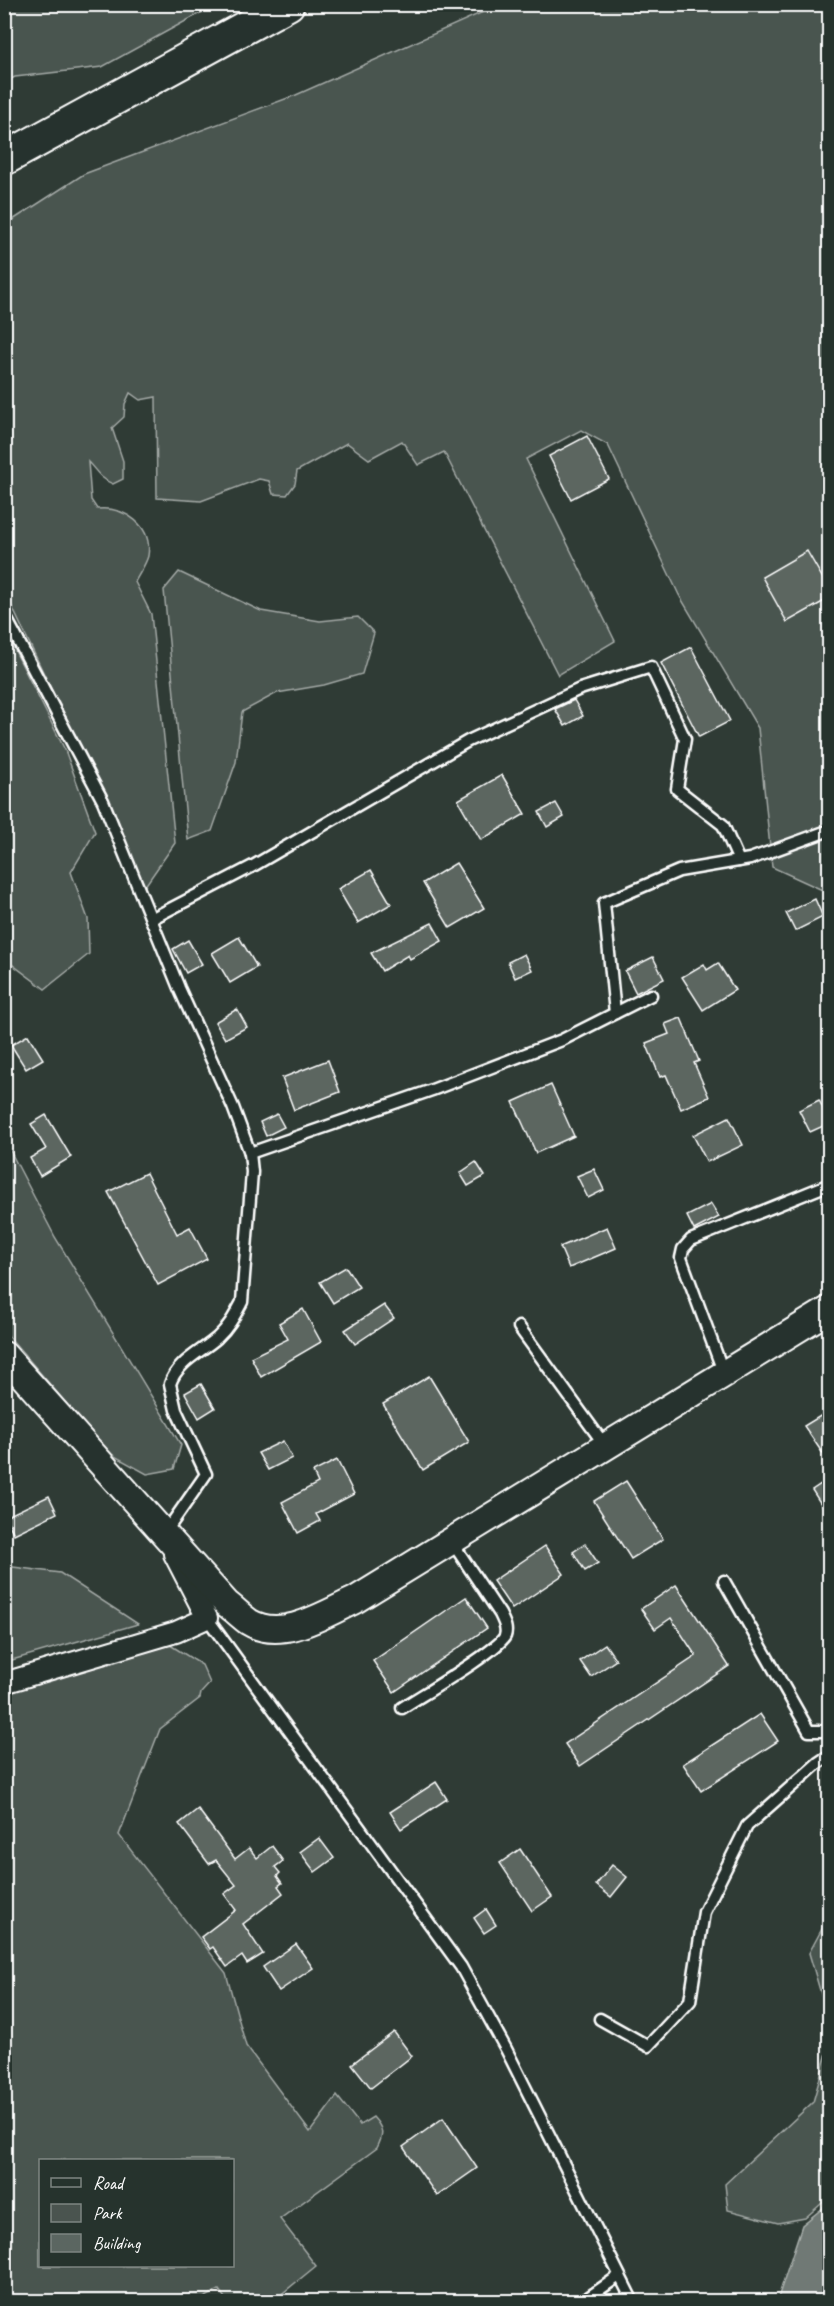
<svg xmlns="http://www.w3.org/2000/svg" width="834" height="2306" font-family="Caveat,sans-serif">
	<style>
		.green { fill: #4a544f; stroke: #a4aaa7; stroke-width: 1.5; fill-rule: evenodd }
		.water { fill: #707975; stroke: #a9afac; stroke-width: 1.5 }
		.building { fill: #5b6661; stroke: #fff; stroke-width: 1.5 }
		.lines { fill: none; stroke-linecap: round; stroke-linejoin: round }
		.service-casing { stroke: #fff; stroke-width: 15 }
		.minor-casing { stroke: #fff; stroke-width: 24 }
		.tertiary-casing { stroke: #fff; stroke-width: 30 }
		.primary-casing { stroke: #fff; stroke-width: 36 }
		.service { stroke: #26332d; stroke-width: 10 }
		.minor { stroke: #26332d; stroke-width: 20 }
		.tertiary { stroke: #26332d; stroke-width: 26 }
		.primary { stroke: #26332d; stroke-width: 32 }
	</style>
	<rect width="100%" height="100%" fill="#2f3b35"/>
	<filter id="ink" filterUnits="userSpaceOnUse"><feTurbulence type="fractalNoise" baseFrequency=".0167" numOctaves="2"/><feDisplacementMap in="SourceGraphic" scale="12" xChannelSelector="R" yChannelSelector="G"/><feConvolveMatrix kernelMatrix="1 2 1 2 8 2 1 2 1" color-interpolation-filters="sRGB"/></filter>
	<g filter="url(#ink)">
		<g class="green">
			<path d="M5 4H215V5L102 67 15 77 5 82Z"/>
			<path d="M492 5H829V893L772 867 758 728 679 595 608 445 581 430 526 459 615 641 558 675 444 452 418 465 402 441 369 459 347 443 297 471 295 484 287 495 273 494 269 481 259 479 201 501 157 498 156 397 140 400 130 393 125 404 124 417 112 428 123 461V479L113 484C100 479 96 470 88 462L91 500 97 509C125 506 153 526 148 556 146 564 139 574 135 582L151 614 175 843 145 886 5 592V225L84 174 296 95 490 9Z"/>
			<path d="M179 572 261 611 320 621 358 617 374 633 362 674 324 685 277 693 242 712 236 762 212 831 188 840 164 590Z"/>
			<path d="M5 631 65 750 95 832 71 872 88 919 89 954 45 989 5 959Z"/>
			<path d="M4 1139 55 1237 181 1445 174 1469 147 1474 109 1453 5 1332Z"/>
			<path d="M5 1566 60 1573 138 1624 5 1662Z"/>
			<path d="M167 1643 202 1665 210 1683 201 1693 200 1698 160 1729 119 1835 226 1973 246 2046 310 2132 337 2096 360 2125 373 2117C384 2129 384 2134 377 2148L280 2219 316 2266 273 2301H227L219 2290 198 2301H5L4 1694ZM40 2160H232V2266H40Z"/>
			<path d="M829 1916H830L829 2021 809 1953Z"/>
			<path d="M829 2046V2197L805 2218 778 2223 728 2210 725 2184 813 2102Z"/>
		</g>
		<path class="water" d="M829 2203V2301H777L802 2225Z"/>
		<g class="building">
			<path d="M587 436 609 479 571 499 549 456Z"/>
			<path d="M807 551 830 591V598L787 622 762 577Z"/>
			<path d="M691 647 730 721 699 737 661 663Z"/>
			<path d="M574 700 583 716 565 726 555 709Z"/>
			<path d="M502 775 525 814 481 840 458 800Z"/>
			<path d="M556 803 564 817 547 827 539 812Z"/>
			<path d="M456 863 484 908 450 928 423 883Z"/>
			<path d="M371 870 391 904 358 923 338 889Z"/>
			<path d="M815 899 823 917 795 931 786 913Z"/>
			<path d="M432 923 442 941 410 959 408 955 382 971 371 953Z"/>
			<path d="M239 937 257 967 230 983 212 953Z"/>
			<path d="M188 940 202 964 186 973 173 949Z"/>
			<path d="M524 954 532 970 515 978 508 962Z"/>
			<path d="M653 957 664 979 636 993 625 971Z"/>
			<path d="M718 963 735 990 703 1010 682 977 704 964 707 970Z"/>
			<path d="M237 1009 247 1027 225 1039 215 1022Z"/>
			<path d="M681 1018 699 1061 694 1063 709 1097 681 1109 666 1075 660 1077 646 1043 669 1034 665 1024Z"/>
			<path d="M28 1035 43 1059 26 1069 11 1045Z"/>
			<path d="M328 1060 340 1092 294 1110 282 1078Z"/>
			<path d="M551 1085 574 1136 536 1153 513 1102Z"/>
			<path d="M819 1100 830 1123 810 1132 799 1110Z"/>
			<path d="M277 1114 284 1127 266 1136 260 1122Z"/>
			<path d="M46 1115 71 1157 40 1176 30 1158 46 1149 31 1124Z"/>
			<path d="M729 1117 743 1145 707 1162 693 1135Z"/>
			<path d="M476 1162 485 1176 468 1186 460 1173Z"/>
			<path d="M594 1169 604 1190 588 1198 577 1176Z"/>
			<path d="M146 1173 177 1234 190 1227 207 1259 158 1285 108 1192Z"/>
			<path d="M711 1204 719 1217 694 1230 687 1216Z"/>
			<path d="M607 1227 616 1248 569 1268 560 1247Z"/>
			<path d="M346 1267 359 1287 333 1303 320 1282Z"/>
			<path d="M384 1305 394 1318 355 1344 345 1330Z"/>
			<path d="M303 1309 321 1342 261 1377 251 1357 288 1339 279 1323Z"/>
			<path d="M429 1376 469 1442 423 1470 383 1404Z"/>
			<path d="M201 1384 215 1408 199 1418 185 1393Z"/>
			<path d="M830 1410V1464L804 1426Z"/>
			<path d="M283 1441 292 1458 268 1470 258 1453Z"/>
			<path d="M337 1460 354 1494 316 1514 320 1521 298 1533 282 1502 318 1483 313 1472Z"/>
			<path d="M830 1478V1518L812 1490Z"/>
			<path d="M626 1481 663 1539 631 1559 594 1501Z"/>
			<path d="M49 1496 57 1513 14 1534 5 1517Z"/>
			<path d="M585 1544 598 1563 585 1571 573 1552Z"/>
			<path d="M545 1546 564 1574 512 1609 493 1581Z"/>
			<path d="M676 1585 729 1666 580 1766 565 1744 696 1656 671 1618 655 1629 641 1609Z"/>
			<path d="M466 1597 487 1628 394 1692 373 1661Z"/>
			<path d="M605 1644 616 1660 591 1677 580 1661Z"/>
			<path d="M760 1714 778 1741 701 1791 683 1764Z"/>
			<path d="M436 1782 447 1799 401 1829 390 1812Z"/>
			<path d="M198 1809 235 1859 249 1848 257 1858 272 1846 283 1861 275 1867 280 1873 277 1876 282 1883 278 1886 283 1893 243 1924 263 1954 247 1964 242 1956 227 1967 213 1947 210 1949 201 1937 236 1910 224 1894 236 1885 216 1860 209 1864 179 1824Z"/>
			<path d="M319 1838 334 1858 315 1872 300 1852Z"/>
			<path d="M520 1849 552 1897 532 1911 500 1863Z"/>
			<path d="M612 1865 627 1877 611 1897 596 1885Z"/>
			<path d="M486 1909 496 1925 484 1933 474 1918Z"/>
			<path d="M296 1944 313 1968 279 1991 263 1967Z"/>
			<path d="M394 2032 412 2056 371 2088 352 2064Z"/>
			<path d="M443 2118 477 2168 437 2196 403 2147Z"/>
		</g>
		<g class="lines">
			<defs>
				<g id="service">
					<path d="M4 614 103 801 179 988 233 1107 250 1153 432 1090 562 1040 651 995"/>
					<path d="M151 919 253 866 468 741 580 689 651 667 685 739 677 789 723 825 739 861"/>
					<path d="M615 1013 604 903 679 871 750 859 830 830"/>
					<path d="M519 1327 606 1447"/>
					<path d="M724 1374 681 1258 683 1249 691 1240 830 1184"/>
					<path d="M165 1533 206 1474 176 1410 170 1384C177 1362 201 1352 217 1338 229 1327 235 1315 242 1302L252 1172 250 1153"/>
					<path d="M724 1581 809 1731H830"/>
					<path d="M207 1618 461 1967 506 2049 633 2302"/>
					<path d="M402 1708C420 1696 498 1651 505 1636 508 1628 503 1621 500 1614L452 1542"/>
					<path d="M600 2019 648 2046 690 2001 704 1912 747 1826 818 1763 830 1755"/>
					<path d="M582 2302 619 2276"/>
				</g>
				<path id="minor" d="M4 1683 176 1632 207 1618 174 1554"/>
				<path id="tertiary" d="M4 1355 227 1604C235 1610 242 1617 249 1622 282 1642 325 1614 355 1600L830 1309"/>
				<path id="primary" d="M4 159 288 4"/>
			</defs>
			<use href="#service" class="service-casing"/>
			<use href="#minor" class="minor-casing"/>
			<use href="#tertiary" class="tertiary-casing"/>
			<use href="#primary" class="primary-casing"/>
			<use href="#service" class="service"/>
			<use href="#minor" class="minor"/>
			<use href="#tertiary" class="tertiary"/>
			<use href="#primary" class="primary"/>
		</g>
	</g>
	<rect width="834" height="2306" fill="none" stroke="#26332d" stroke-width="24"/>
	<rect x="12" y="12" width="810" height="2282" fill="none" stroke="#fff" stroke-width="2" filter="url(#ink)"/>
	<rect x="39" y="2159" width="195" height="108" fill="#26332d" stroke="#7d8581" stroke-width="1.5"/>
	<rect x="51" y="2178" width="30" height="9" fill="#26332d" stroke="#7d8581" stroke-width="1.5"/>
	<text x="93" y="2189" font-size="18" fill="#ffffff">Road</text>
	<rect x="51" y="2204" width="30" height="18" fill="#4a544f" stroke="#7d8581" stroke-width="1.5"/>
	<text x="93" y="2219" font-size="18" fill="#ffffff">Park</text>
	<rect x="51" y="2234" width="30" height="18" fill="#5b6661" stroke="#7d8581" stroke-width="1.5"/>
	<text x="93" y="2249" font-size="18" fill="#ffffff">Building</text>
</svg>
